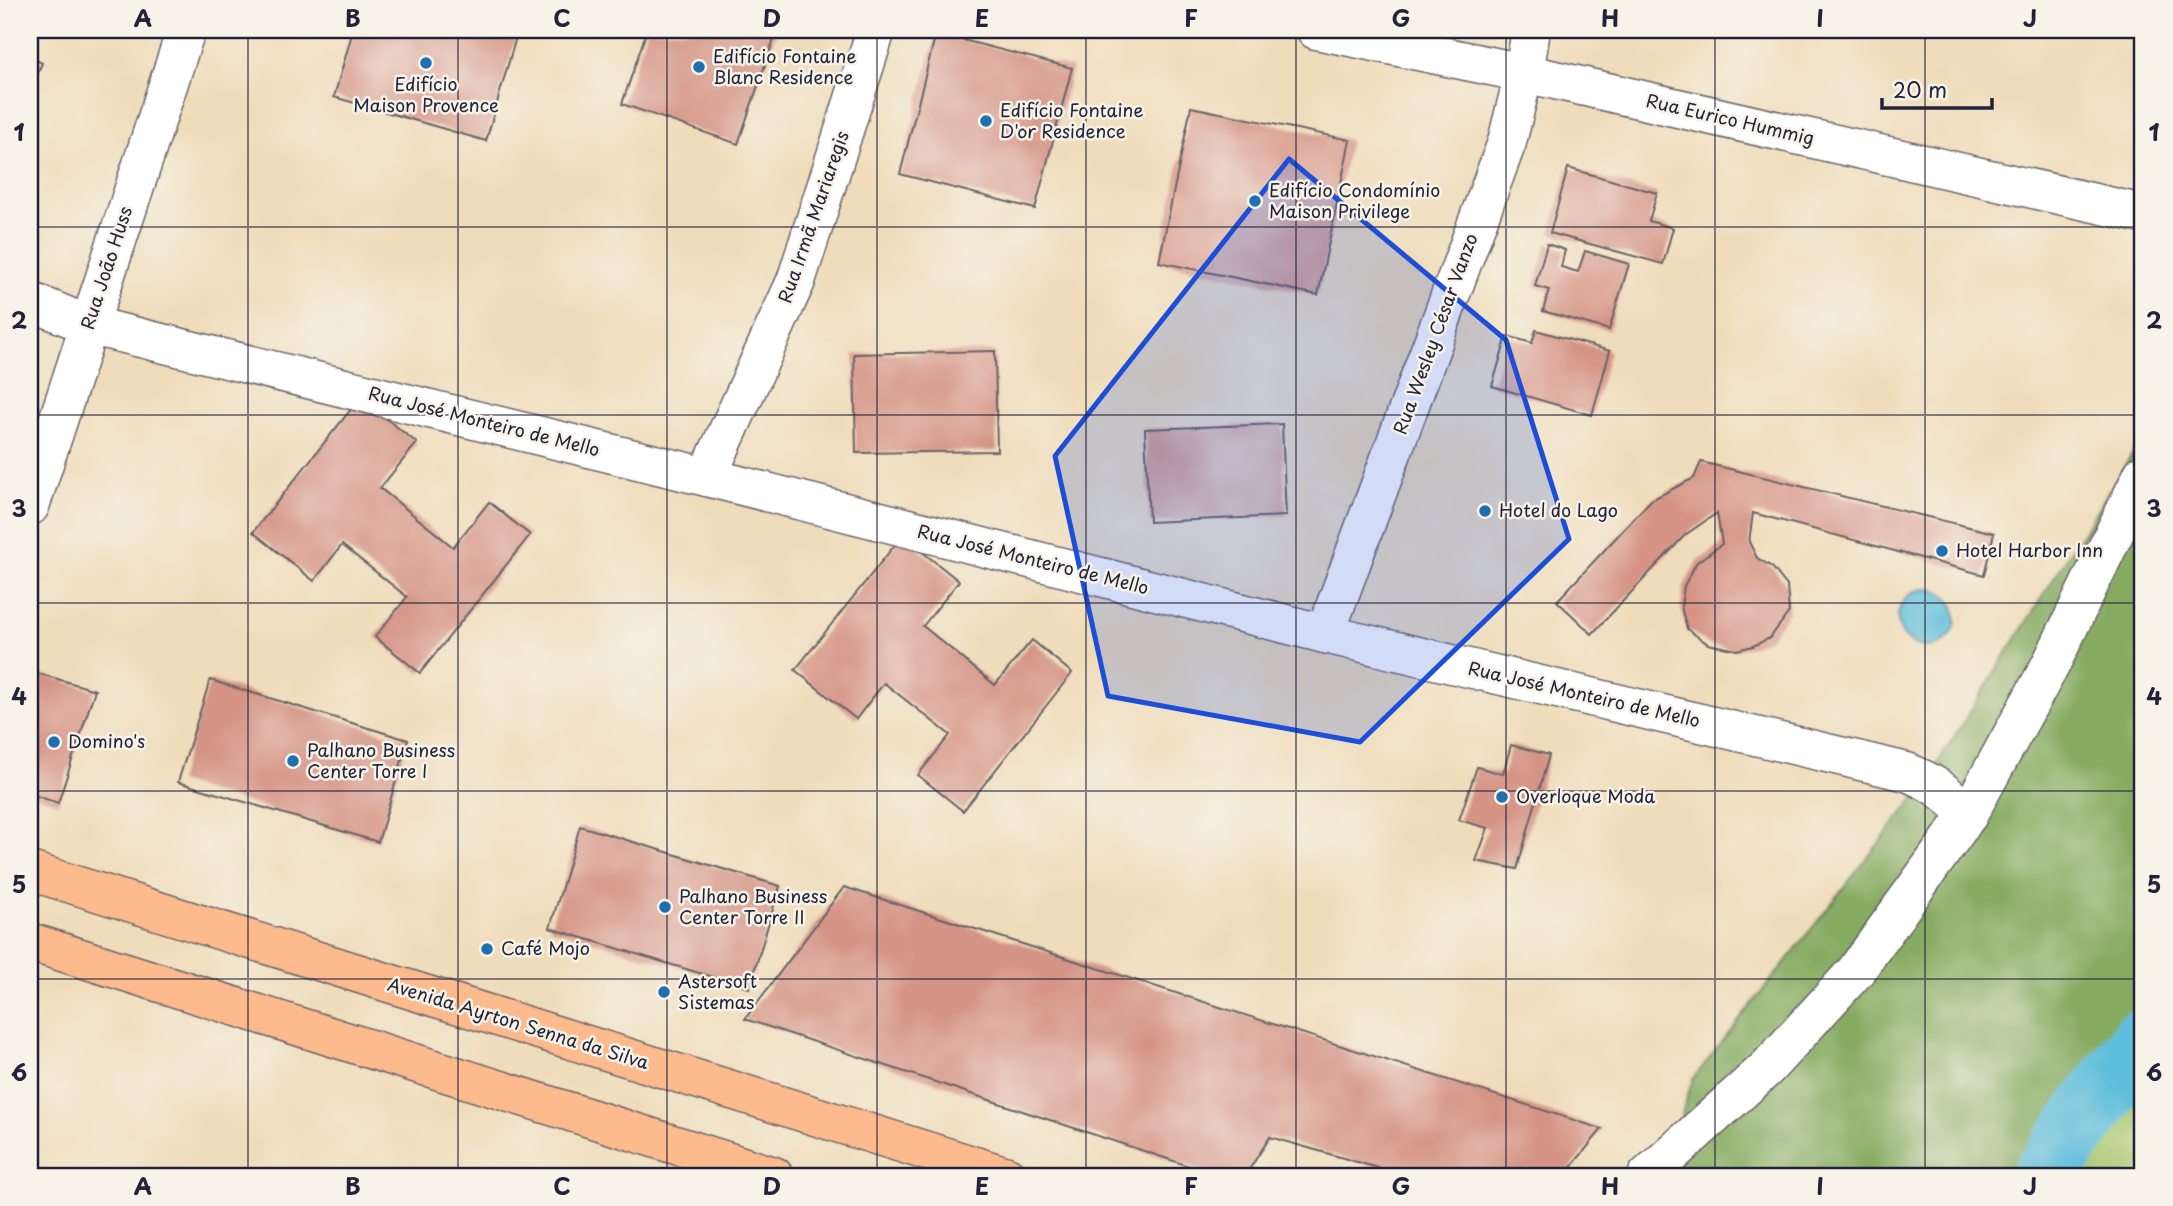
<svg xmlns="http://www.w3.org/2000/svg" width="2173" height="1206" font-family="'Playpen Sans',sans-serif">
	<style>
		.green { fill: #a8c76f; stroke: #657455; stroke-width: 2 }
		.forest { fill: #86ac62; stroke: #54674e; stroke-width: 2 }
		.water { fill: #5ebddc; stroke: #40708c; stroke-width: 2 }
		.lines { fill: none; stroke-linecap: round; stroke-linejoin: round }
		.river { stroke: #5ebddc; stroke-width: 66 }
		.building { fill: #d59486 }
		.minor-casing { stroke: #6a6367; stroke-width: 41 }
		.major-casing { stroke: #6a6367; stroke-width: 41 }
		.minor { stroke: #fff; stroke-width: 38 }
		.major { stroke: #fcba8d; stroke-width: 38 }
		.marked { fill: #1d4ed8; fill-opacity: 0.2; stroke: #1d4ed8; stroke-width: 5; stroke-linejoin: round }
		.grid { fill: none; stroke: #22223b; stroke-width: 2; stroke-opacity: 0.55 }
		.poi-dot { fill: #1f6fb2; stroke: #f7f3e8; stroke-width: 2.5 }
		.labels { text-anchor: middle; stroke-width: 5; stroke-linejoin: round; paint-order: stroke }
		.poi-label { font-size: 18px; fill: #22223b; stroke: #f7f3e8; text-anchor: start }
		.street-label { font-size: 18px; fill: #22223b; stroke: #f7f3e8 }
		.neatline { fill: none; stroke: #22223b; stroke-width: 2.5 }
		.grid-label { font-size: 23px; text-anchor: middle; font-weight: bold; fill: #22223b }
	</style>
	<rect width="100%" height="100%" fill="#f7f3e8"/>
	<filter id="ink" filterUnits="userSpaceOnUse"><feTurbulence type="fractalNoise" baseFrequency=".0143" numOctaves="2"/><feDisplacementMap in="SourceGraphic" scale="14" xChannelSelector="R" yChannelSelector="G"/><feConvolveMatrix kernelMatrix="1 2 1 2 8 2 1 2 1" color-interpolation-filters="sRGB"/></filter>
	<filter id="wash" filterUnits="userSpaceOnUse"><feTurbulence type="fractalNoise" baseFrequency=".00686" numOctaves="4" result="noise"/><feDisplacementMap in="SourceGraphic" scale="28" xChannelSelector="R" yChannelSelector="G"/><feGaussianBlur stdDeviation="1.57" result="paint"/><feColorMatrix in="noise" values="0 0 0 0 0 0 0 0 0 0 0 0 0 0 0 0 0 1.4 0 .05"/><feComposite in="paint" operator="in"/></filter>
	<g filter="url(#wash)">
		<rect width="100%" height="100%" fill="#efdcba"/>
		<path class="green" d="M2143 1081V1176H2073Z"/>
		<path class="forest" d="M2143 437V1081L2073 1176H1662L1693 1079 1920 791Z"/>
		<circle class="water" cx="1927" cy="618" r="29"/>
		<g class="lines">
			<path class="river" d="M2044 1176 2103 1093 2143 1041"/>
		</g>
		<g id="blocks">
			<g class="building">
				<path d="M353 30H518L486 141 334 97Z"/>
				<path d="M647 30H777L738 144 622 104Z"/>
				<path d="M936 33 1072 68 1035 209 900 174Z"/>
				<path d="M30 57 42 63 30 92Z"/>
				<path d="M1191 107 1350 140 1318 295 1159 262Z"/>
				<path d="M1568 168 1657 193 1649 221 1673 228 1663 264 1550 233Z"/>
				<path d="M1547 244 1565 250 1561 267 1578 272 1585 251 1629 264 1609 330 1543 311 1549 290 1535 286Z"/>
				<path d="M1536 330 1610 351 1592 415 1492 386 1507 336 1532 343Z"/>
				<path d="M995 351 997 451 856 453 854 354Z"/>
				<path d="M360 398 417 443 380 488 453 547 489 502 530 535 420 673 375 637 407 597 342 545 314 581 253 532Z"/>
				<path d="M1282 424 1286 516 1149 522 1145 429Z"/>
				<path d="M1701 462 1994 533 1984 575 1753 513 1749 542 1757 558 1772 567 1787 586 1789 612 1770 638 1753 646 1737 650 1708 644 1687 629 1681 607 1684 586 1697 562 1722 544 1717 513 1685 535 1592 634 1557 601 1651 500 1694 478Z"/>
				<path d="M902 536 959 581 923 626 995 685 1032 640 1072 673 963 811 918 775 950 735 884 683 856 719 795 670Z"/>
				<path d="M30 671 95 690 58 803 30 794Z"/>
				<path d="M210 680 408 740 378 842 178 782Z"/>
				<path d="M1511 745 1549 755 1517 869 1476 861 1488 828 1459 820 1477 767 1503 774Z"/>
				<path d="M580 826 780 886 749 988 550 928Z"/>
				<path d="M844 887 1602 1129 1564 1176H1406L1270 1137 1245 1176H1219L745 1019Z"/>
			</g>
		</g>
	</g>
	<g filter="url(#ink)">
		<use href="#blocks" fill-opacity="0" stroke="#6a6367" stroke-width="2"/>
		<g class="lines">
			<defs>
				<g id="minor">
					<path d="M1316 30 1524 73 2143 214"/>
					<path d="M30 301 88 325 707 477 1325 634 1907 772C1934 783 1948 793 1968 815"/>
					<path d="M707 477 796 281 876 30"/>
					<path d="M30 506 186 30"/>
					<path d="M1325 634 1507 142 1524 73 1531 30"/>
					<path d="M1647 1176 1767 1068 1855 972 1968 815 2051 664 2143 474"/>
				</g>
				<g id="major">
					<path d="M30 871 1007 1176"/>
					<path d="M30 942 774 1176"/>
				</g>
			</defs>
			<use href="#minor" class="minor-casing"/>
			<use href="#major" class="major-casing"/>
			<use href="#minor" class="minor"/>
			<use href="#major" class="major"/>
		</g>
	</g>
	<path class="marked" d="M1289 159 1506 340 1569 539 1360 742 1108 696 1055 456Z"/>
	<path class="grid" d="M248 30V1176M458 30V1176M667 30V1176M877 30V1176M1086 30V1176M1296 30V1176M1506 30V1176M1715 30V1176M1925 30V1176M30 227H2143M30 415H2143M30 603H2143M30 791H2143M30 979H2143"/>
	<g class="poi-dot">
		<circle cx="426" cy="63" r="7"/>
		<circle cx="699" cy="67" r="7"/>
		<circle cx="986" cy="121" r="7"/>
		<circle cx="1255" cy="201" r="7"/>
		<circle cx="1485" cy="511" r="7"/>
		<circle cx="1942" cy="551" r="7"/>
		<circle cx="54" cy="742" r="7"/>
		<circle cx="293" cy="761" r="7"/>
		<circle cx="1502" cy="797" r="7"/>
		<circle cx="665" cy="907" r="7"/>
		<circle cx="487" cy="949" r="7"/>
		<circle cx="664" cy="992" r="7"/>
	</g>
	<g class="labels">
		<g class="poi-label">
			<text x="713" y="63">Edifício Fontaine<tspan x="713" dy="21">Blanc Residence</tspan></text>
			<text x="426" y="91" text-anchor="middle">Edifício<tspan x="426" dy="21">Maison Provence</tspan></text>
			<text x="1000" y="117">Edifício Fontaine<tspan x="1000" dy="21">D'or Residence</tspan></text>
			<text x="1269" y="197">Edifício Condomínio<tspan x="1269" dy="21">Maison Privilege</tspan></text>
			<text x="1499" y="517">Hotel do Lago</text>
			<text x="1956" y="557">Hotel Harbor Inn</text>
			<text x="68" y="748">Domino's</text>
			<text x="307" y="757">Palhano Business<tspan x="307" dy="21">Center Torre I</tspan></text>
			<text x="1516" y="803">Overloque Moda</text>
			<text x="679" y="903">Palhano Business<tspan x="679" dy="21">Center Torre II</tspan></text>
			<text x="501" y="955">Café Mojo</text>
			<text x="678" y="988">Astersoft<tspan x="678" dy="21">Sistemas</tspan></text>
		</g>
		<g class="street-label">
			<text transform="translate(1730 120) rotate(13)" y="6">Rua Eurico Hummig</text>
			<text transform="translate(814 217) rotate(-71)" y="6">Rua Irmã Mariaregis</text>
			<text transform="translate(107 268) rotate(-72)" y="6">Rua João Huss</text>
			<text transform="translate(1436 334) rotate(-70)" y="6">Rua Wesley César Vanzo</text>
			<text transform="translate(484 422) rotate(14)" y="6">Rua José Monteiro de Mello</text>
			<text transform="translate(1033 560) rotate(14)" y="6">Rua José Monteiro de Mello</text>
			<text transform="translate(1584 695) rotate(13)" y="6">Rua José Monteiro de Mello</text>
			<text transform="translate(518 1024) rotate(17)" y="6">Avenida Ayrton Senna da Silva</text>
		</g>
	</g>
	<rect width="2173" height="1206" fill="none" stroke="#f7f3e8" stroke-width="77"/>
	<path d="M1882 98v10h110v-10" fill="none" stroke="#22223b" stroke-width="3.5"/>
	<text x="1893" y="98" font-size="21" fill="#22223b" stroke="#f7f3e8" stroke-width="5" paint-order="stroke">20 m</text>
	<rect x="38" y="38" width="2096" height="1130" class="neatline"/>
	<g class="grid-label">
		<text x="143" y="27">A</text>
		<text x="353" y="27">B</text>
		<text x="562" y="27">C</text>
		<text x="772" y="27">D</text>
		<text x="982" y="27">E</text>
		<text x="1191" y="27">F</text>
		<text x="1401" y="27">G</text>
		<text x="1610" y="27">H</text>
		<text x="1820" y="27">I</text>
		<text x="2030" y="27">J</text>
		<text x="19" y="141">1</text>
		<text x="2154" y="141">1</text>
		<text x="19" y="329">2</text>
		<text x="2154" y="329">2</text>
		<text x="19" y="517">3</text>
		<text x="2154" y="517">3</text>
		<text x="19" y="705">4</text>
		<text x="2154" y="705">4</text>
		<text x="19" y="893">5</text>
		<text x="2154" y="893">5</text>
		<text x="19" y="1081">6</text>
		<text x="2154" y="1081">6</text>
		<text x="143" y="1195">A</text>
		<text x="353" y="1195">B</text>
		<text x="562" y="1195">C</text>
		<text x="772" y="1195">D</text>
		<text x="982" y="1195">E</text>
		<text x="1191" y="1195">F</text>
		<text x="1401" y="1195">G</text>
		<text x="1610" y="1195">H</text>
		<text x="1820" y="1195">I</text>
		<text x="2030" y="1195">J</text>
	</g>
</svg>
